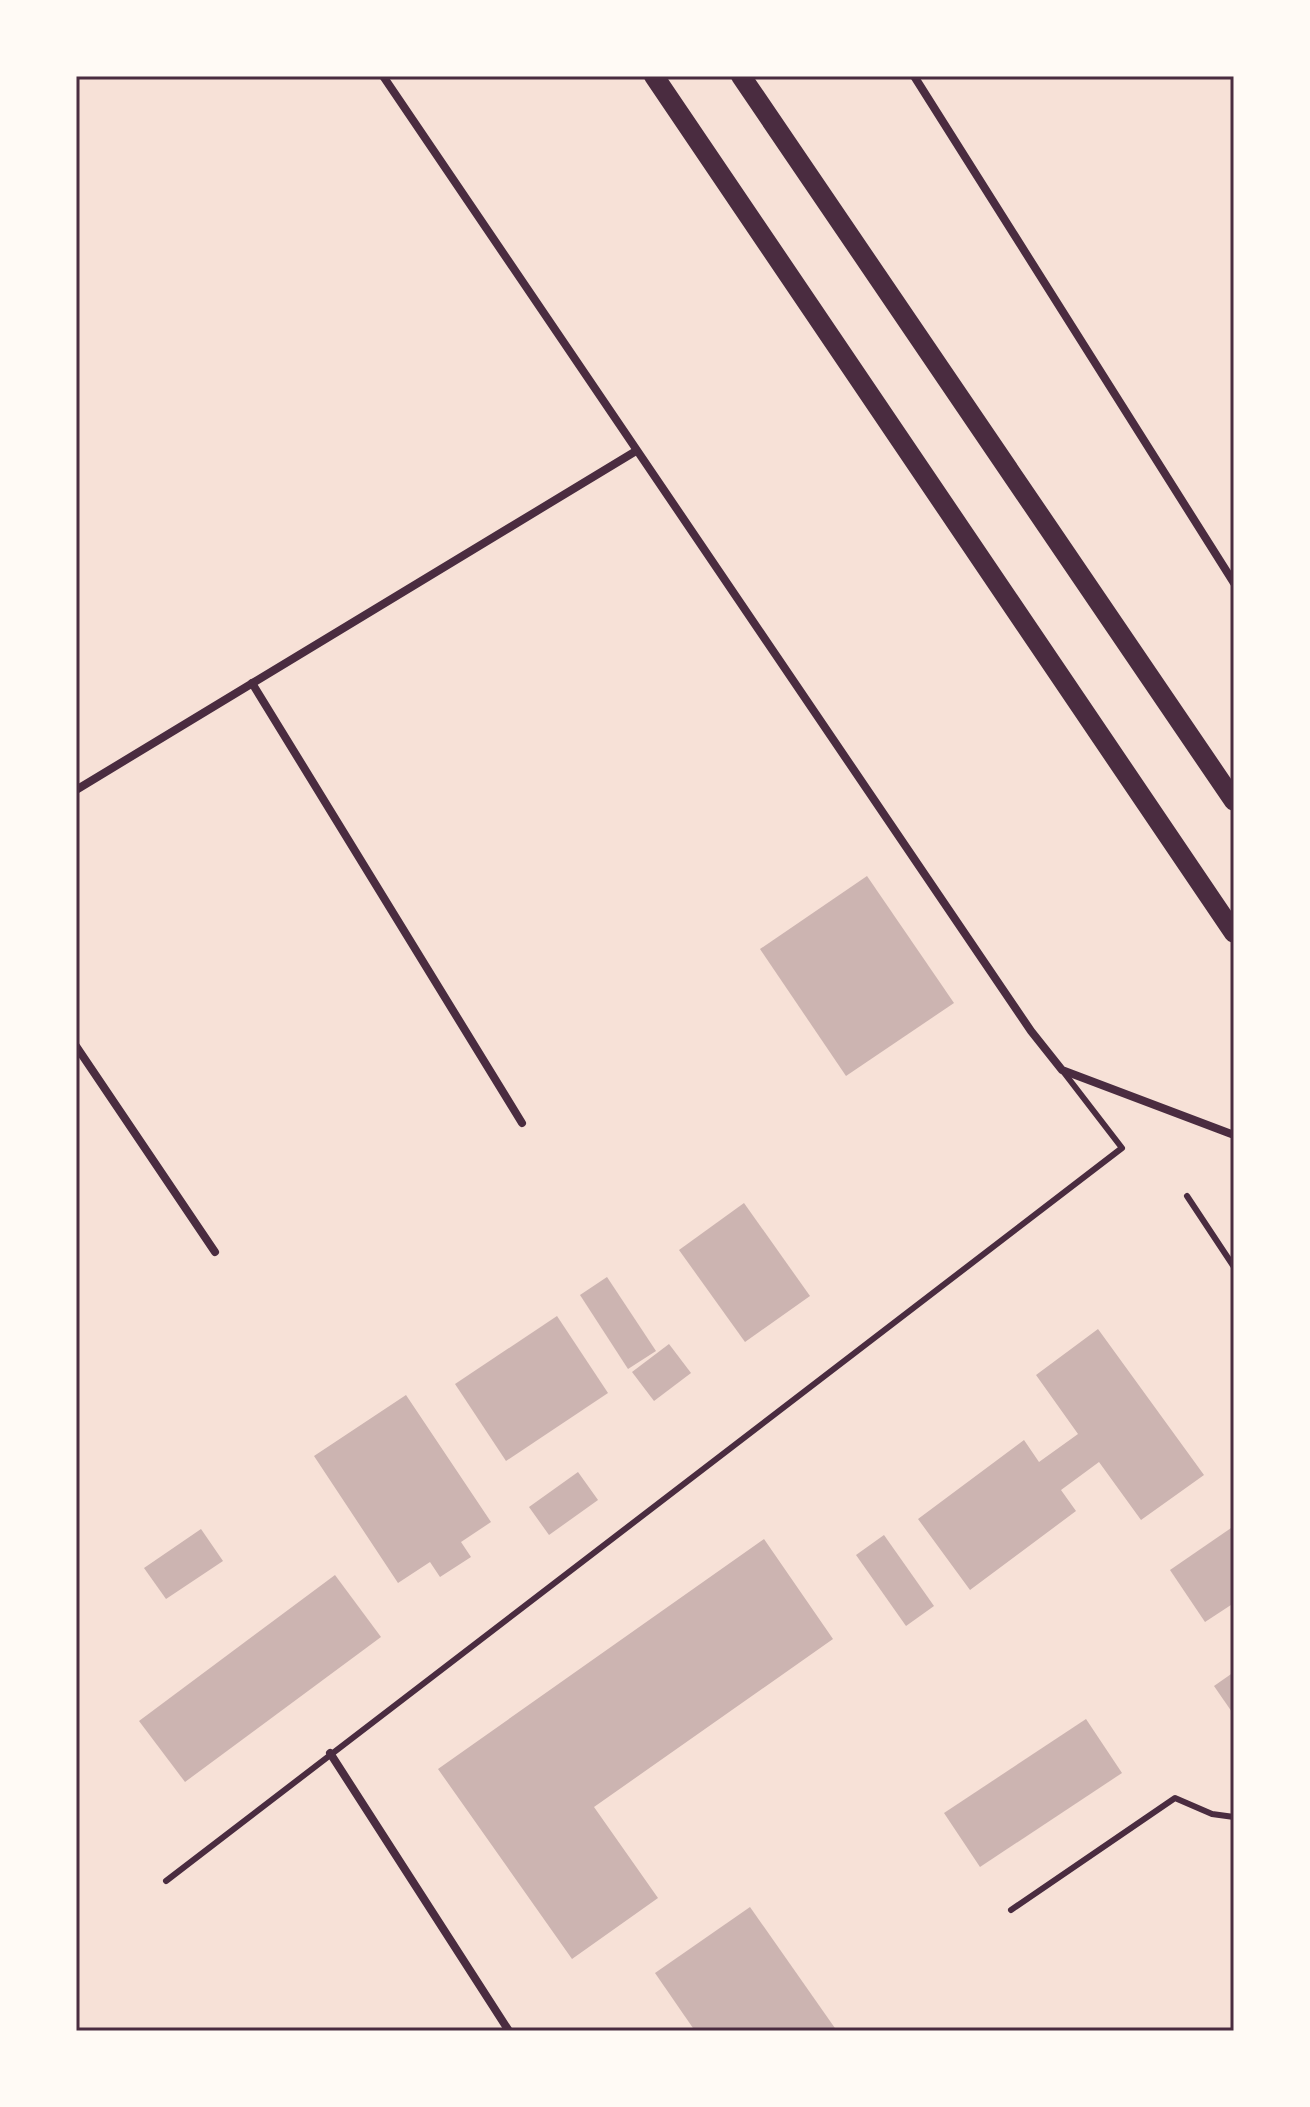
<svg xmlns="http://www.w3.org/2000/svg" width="1310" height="2107" font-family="Rubik,sans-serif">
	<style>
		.building { fill: #ccb4b1 }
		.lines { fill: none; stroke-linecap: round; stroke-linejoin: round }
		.service { stroke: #4a2c40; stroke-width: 6 }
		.minor { stroke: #4a2c40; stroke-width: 8 }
		.primary { stroke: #4a2c40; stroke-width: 20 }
		.neatline { fill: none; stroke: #4a2c40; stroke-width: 3 }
	</style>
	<rect width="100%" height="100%" fill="#f7e1d7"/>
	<g class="building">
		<path d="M867 876 954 1003 846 1076 760 949Z"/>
		<path d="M744 1203 810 1296 745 1342 679 1250Z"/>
		<path d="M607 1277 656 1351 628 1369 580 1295Z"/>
		<path d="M557 1316 608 1393 506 1461 455 1384Z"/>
		<path d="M1098 1329 1204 1475 1141 1520 1099 1462 1061 1490 1076 1511 970 1590 918 1519 1024 1440 1039 1462 1078 1434 1036 1375Z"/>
		<path d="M669 1344 691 1373 654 1401 632 1372Z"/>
		<path d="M406 1395 491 1522 461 1542 471 1557 440 1577 430 1562 398 1583 314 1456Z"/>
		<path d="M578 1472 598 1500 549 1535 529 1507Z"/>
		<path d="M1234 1526V1603L1205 1622 1170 1570Z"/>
		<path d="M201 1529 223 1561 166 1599 144 1568Z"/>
		<path d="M884 1535 934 1606 906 1626 856 1555Z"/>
		<path d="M764 1539 833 1639 594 1807 658 1898 572 1959 438 1769Z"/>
		<path d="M335 1575 381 1637 185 1782 139 1721Z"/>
		<path d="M1234 1672V1715L1214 1686Z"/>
		<path d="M1086 1719 1122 1773 980 1867 944 1813Z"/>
		<path d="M750 1907 837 2031H695L655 1973Z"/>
	</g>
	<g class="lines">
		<g class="service">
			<path d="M1187 1196 1234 1267"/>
			<path d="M166 1881 1122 1148 1062 1070"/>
			<path d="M1011 1910 1175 1798 1212 1814 1234 1817"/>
		</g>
		<g class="minor">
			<path d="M383 76 1031 1031 1062 1070 1234 1135"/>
			<path d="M914 76 1234 583"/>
			<path d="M252 683 522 1123"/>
			<path d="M76 790 636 451"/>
			<path d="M76 1046 215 1252"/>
			<path d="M330 1753 509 2031"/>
		</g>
		<g class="primary">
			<path d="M654 76 1234 933"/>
			<path d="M741 76 1234 801"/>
		</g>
	</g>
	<rect width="1310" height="2107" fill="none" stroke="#fffaf5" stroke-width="156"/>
	<rect x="78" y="78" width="1154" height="1951" class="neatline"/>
</svg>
